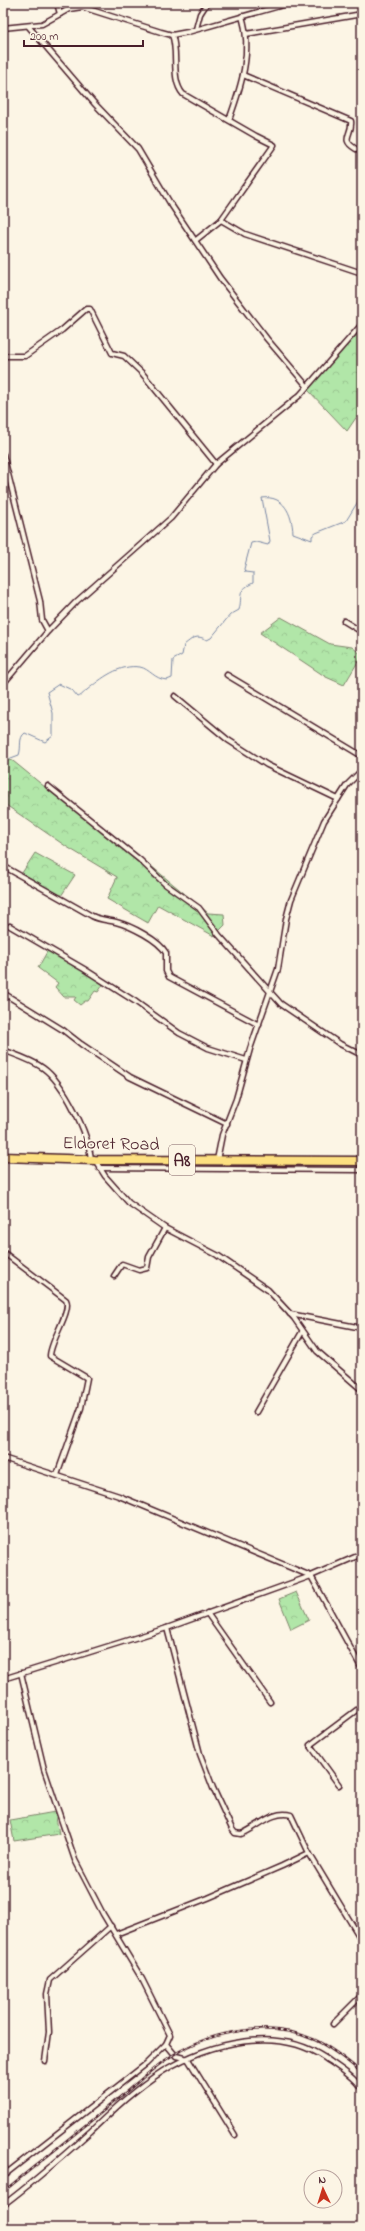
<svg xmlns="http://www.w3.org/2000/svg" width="365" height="2231" font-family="'Indie Flower',sans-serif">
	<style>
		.forest { fill: url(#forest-crowns); stroke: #7e826a }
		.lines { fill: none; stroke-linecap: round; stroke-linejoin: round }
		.stream { stroke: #7987a5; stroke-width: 1 }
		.street-casing { stroke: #4a1f2b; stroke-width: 7 }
		.highway-casing { stroke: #4a1f2b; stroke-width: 11 }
		.street { stroke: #fcf5e5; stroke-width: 4 }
		.highway { stroke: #fde080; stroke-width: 8 }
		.rail-casing { stroke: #4a1f2b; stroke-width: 2.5 }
		.rail { stroke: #fcf5e5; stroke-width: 1; stroke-dasharray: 3; stroke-linecap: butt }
		.labels { text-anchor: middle; stroke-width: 4; stroke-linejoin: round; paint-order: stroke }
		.shield { fill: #fcf5e5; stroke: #7f5f63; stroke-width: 1 }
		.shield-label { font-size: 17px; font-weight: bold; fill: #4a1f2b }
		.street-label { font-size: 18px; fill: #4a1f2b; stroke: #fcf5e5 }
	</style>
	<defs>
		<pattern id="forest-crowns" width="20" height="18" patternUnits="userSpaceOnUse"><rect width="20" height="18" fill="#b1e6a8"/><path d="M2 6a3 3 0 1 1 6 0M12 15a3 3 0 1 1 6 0" fill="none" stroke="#9ac591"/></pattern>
	</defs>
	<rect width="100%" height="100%" fill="#fcf5e5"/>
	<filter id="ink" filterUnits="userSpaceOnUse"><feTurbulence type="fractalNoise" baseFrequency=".025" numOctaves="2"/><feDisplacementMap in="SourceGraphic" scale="8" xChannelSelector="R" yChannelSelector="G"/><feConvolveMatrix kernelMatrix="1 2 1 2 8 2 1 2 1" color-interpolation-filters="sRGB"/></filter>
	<g filter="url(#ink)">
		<g class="forest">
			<path d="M358 333 362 335V409L347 431 308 390Z"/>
			<path d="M281 617 330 644 352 647 362 655 344 685 326 677 260 633Z"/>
			<path d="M3 758 13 761 51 792 116 837 208 913 224 914 225 925 214 936 158 905 148 923 107 899 117 877 67 847 3 803Z"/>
			<path d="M35 853 75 875 61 896 22 873Z"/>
			<path d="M48 950 98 980 103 985 98 992 95 991 88 1001H85L80 1005 74 1000 76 997H64L55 987 58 983 38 968Z"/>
			<path d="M296 1592 309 1620 291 1629 279 1599Z"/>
			<path d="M55 1812 59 1834 14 1841 10 1820Z"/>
		</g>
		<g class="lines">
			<path class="stream" d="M3 761 19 755C22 747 18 738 25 733L45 742 53 736V713L47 692 59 684 72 690 78 697C83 695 83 693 87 690 102 678 119 664 140 667 150 669 154 679 167 680L172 678 173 660 182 655 184 645C193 638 196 634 207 640L211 638 230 615 239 610C243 595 236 591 253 583V573L245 572 244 569 251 543 256 542 268 545 270 541 262 498C284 495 292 514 293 533L312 540V536L316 533 346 521 357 503 362 488"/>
			<defs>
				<g id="street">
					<path d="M57 3 60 14"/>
					<path d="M29 27 94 103 138 149 170 203 220 278 267 339 307 386"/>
					<path d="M3 28 42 24 69 9 82 7 161 32 172 35 188 32 290 3"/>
					<path d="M196 29 200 14 207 3"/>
					<path d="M246 34 362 14"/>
					<path d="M172 35C179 52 170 79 183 94L256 136 274 145 221 220 245 234 362 273"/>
					<path d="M243 75 351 121C353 135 339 139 356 149"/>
					<path d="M229 120C241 87 253 51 242 16"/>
					<path d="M196 240 221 220"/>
					<path d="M3 356H25L62 330 86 309H90L112 353 124 356 142 373 216 464"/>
					<path d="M3 454 40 601 42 620 48 631"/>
					<path d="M344 621 362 632"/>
					<path d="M227 675 362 756"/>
					<path d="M3 684 48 631 77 601 171 518 216 464 300 395 362 324"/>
					<path d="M175 696 228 740 267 765 338 799"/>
					<path d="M48 786 140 860 165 884 199 908 219 935 281 1004 340 1044 362 1055"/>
					<path d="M3 866 92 916C100 920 108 920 116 922 131 926 159 940 166 953V971L169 977 259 1025"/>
					<path d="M10 926 84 969 136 1002 179 1033 208 1048 246 1060"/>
					<path d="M3 993 63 1030 81 1044 130 1077 227 1124"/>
					<path d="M3 1050C16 1055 32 1060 43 1068 64 1083 89 1134 91 1160"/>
					<path d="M95 1160 105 1176 129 1203 165 1228 217 1255 268 1290 294 1318 317 1351 362 1390"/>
					<path d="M217 1160 222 1135 236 1099 250 1049 278 969 286 919 291 900 324 821 347 785 362 770"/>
					<path d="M99 1168 362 1170"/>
					<path d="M3 1252 66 1300C72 1311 50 1341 50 1356L87 1378 81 1408 57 1475"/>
					<path d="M114 1276 122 1264 139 1270 147 1268 149 1257 165 1228"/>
					<path d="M290 1314 362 1328"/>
					<path d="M256 1412 302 1332"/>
					<path d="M3 1458 119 1496 311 1576 362 1669"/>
					<path d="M207 1613 270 1702"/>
					<path d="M3 1679 167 1628 311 1576 362 1554"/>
					<path d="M339 1785 310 1745 362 1706"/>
					<path d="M309 1853 362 1941"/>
					<path d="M116 1934 208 1898 282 1866 309 1853 291 1815C273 1809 256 1829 241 1834L235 1833 232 1829 213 1788 200 1754 167 1628"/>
					<path d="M333 2024 362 1995"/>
					<path d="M166 2044 176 2056 188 2059 235 2135"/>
					<path d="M45 2061 49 2032 47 1994 50 1980 111 1926"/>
					<path d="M3 2164 7 2174"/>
					<path d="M3 2176 146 2064 166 2044 170 2035 142 1979 103 1914 75 1860 44 1769 21 1673"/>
					<path d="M3 2205C34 2182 62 2157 91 2131 113 2110 136 2088 163 2071 209 2043 277 2025 325 2058 338 2067 353 2076 362 2089"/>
				</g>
				<path id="highway" d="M3 1157 95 1160 362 1161"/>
			</defs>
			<use href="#street" class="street-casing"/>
			<use href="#highway" class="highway-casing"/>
			<use href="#street" class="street"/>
			<use href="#highway" class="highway"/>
			<defs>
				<path id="rail" d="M3 2192C38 2163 74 2135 109 2106 130 2090 150 2069 173 2055 214 2030 270 2020 315 2040 332 2048 348 2061 362 2073"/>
			</defs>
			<use href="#rail" class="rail-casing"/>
			<use href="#rail" class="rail"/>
		</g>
	</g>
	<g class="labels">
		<rect class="shield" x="169" y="1145" width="26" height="30" rx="3"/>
		<g class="shield-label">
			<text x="182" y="1166">A8</text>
		</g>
		<g class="street-label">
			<text transform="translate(111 1143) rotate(1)" y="6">Eldoret Road</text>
		</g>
	</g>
	<rect width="365" height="2231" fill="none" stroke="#fcf5e5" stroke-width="16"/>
	<rect x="8" y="8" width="349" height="2215" fill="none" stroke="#4a1f2b" stroke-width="1.5" filter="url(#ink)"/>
	<g transform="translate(323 2189) rotate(356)"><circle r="19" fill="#fcf5e5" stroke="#b59f9b"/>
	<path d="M0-3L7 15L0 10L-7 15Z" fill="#c8321e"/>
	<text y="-6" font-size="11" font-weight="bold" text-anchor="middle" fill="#4a1f2b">N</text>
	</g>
	<path d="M24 40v6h119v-6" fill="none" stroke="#4a1f2b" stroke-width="2"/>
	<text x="30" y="40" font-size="12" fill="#4a1f2b" stroke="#fcf5e5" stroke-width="3" paint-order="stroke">200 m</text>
</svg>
